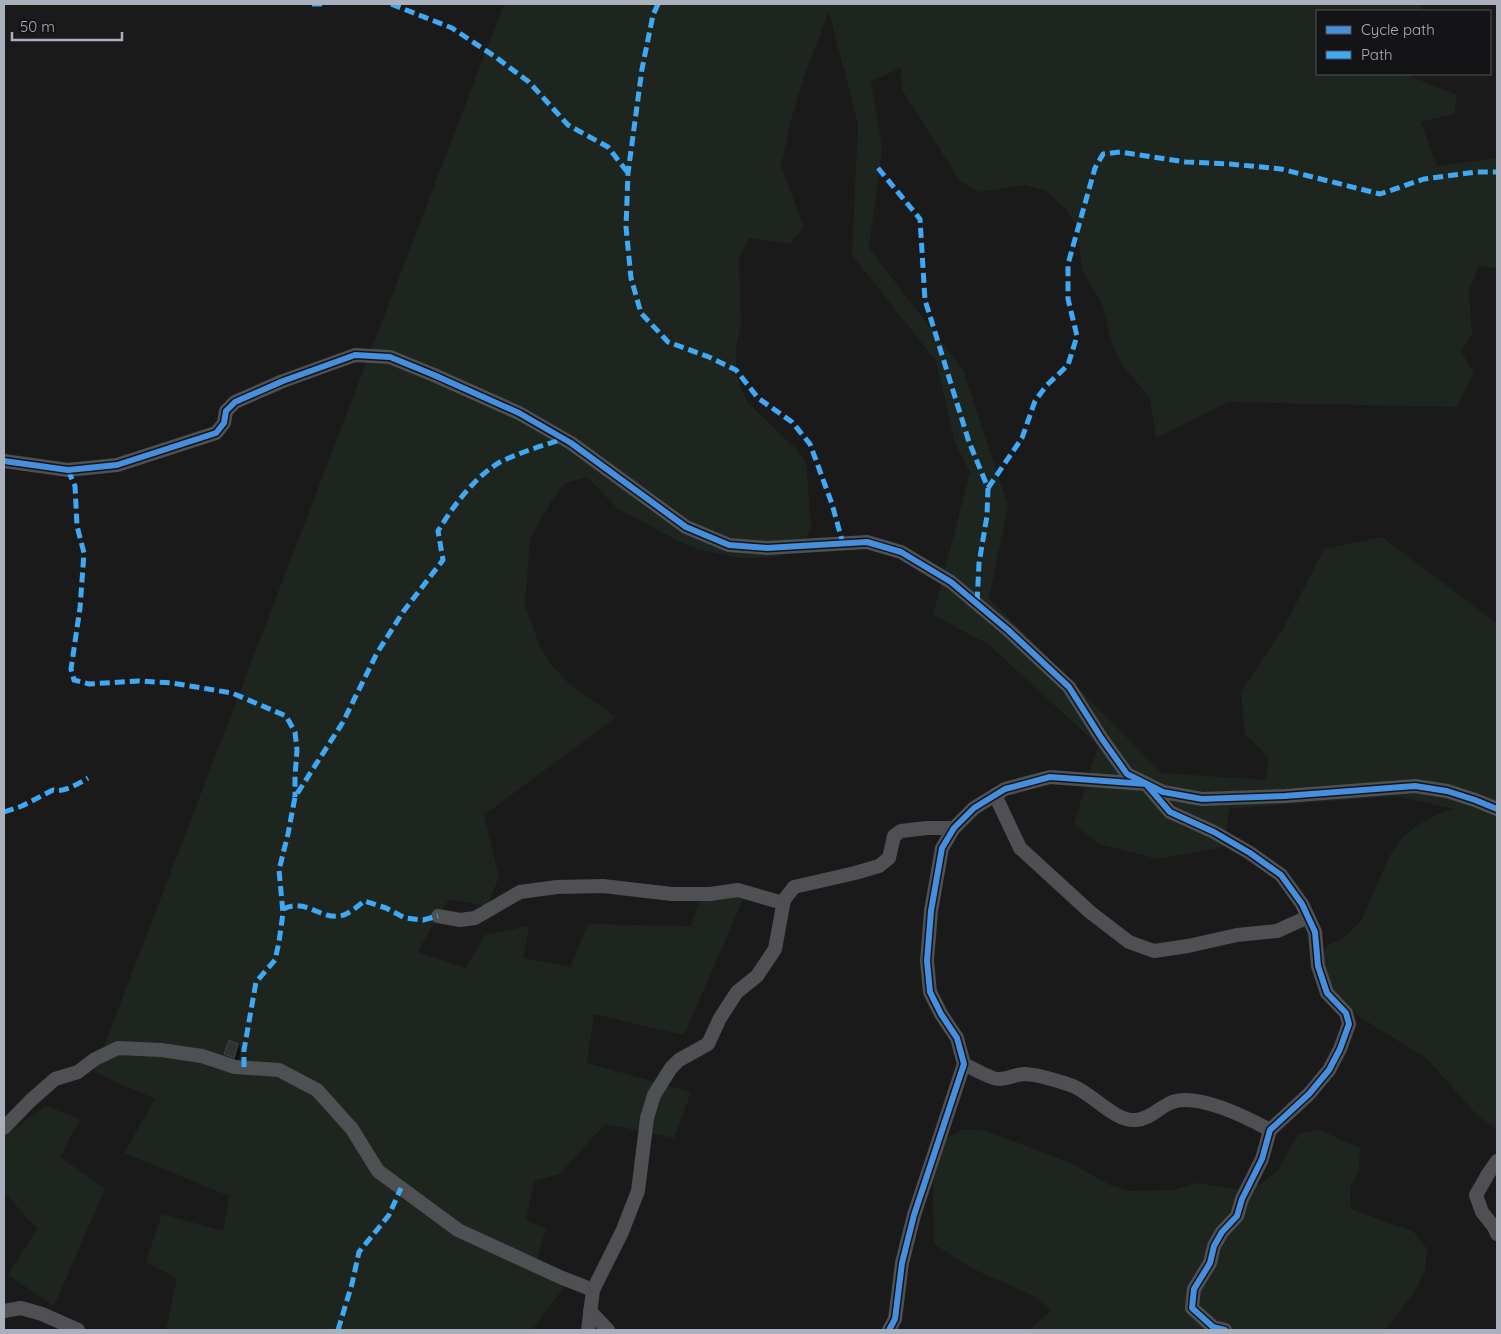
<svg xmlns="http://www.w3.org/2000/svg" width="1501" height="1334" font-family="Quicksand,sans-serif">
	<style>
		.green { fill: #1e251f }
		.building { fill: #323233; stroke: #434447; filter: url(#shadow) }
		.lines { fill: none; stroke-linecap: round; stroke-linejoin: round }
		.street { stroke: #4e5054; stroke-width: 14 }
		.quiet { stroke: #3fa9f5; stroke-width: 5; stroke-dasharray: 10 5; stroke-linecap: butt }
		.cycleway-casing { stroke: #141417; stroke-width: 9 }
		.cycleway { stroke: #468fdf; stroke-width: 6 }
	</style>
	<defs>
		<filter id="shadow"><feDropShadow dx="4.5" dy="4.5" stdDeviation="2.5" flood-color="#0009"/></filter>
	</defs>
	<rect width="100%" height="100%" fill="#1a1a1b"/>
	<g class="green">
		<path d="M504 4H1424L1421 11H1317V74H1410V76L1457 95 1454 114 1421 122 1437 166 1497 158V268L1479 266 1469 290 1472 335 1461 351 1474 373 1457 407 1229 402 1156 438 1150 398 1122 365 1113 347 1103 306 1082 269 1077 226 1065 208 1046 191 1025 185 979 192 960 181 902 90 901 68 871 81 882 148 869 248 963 370 1008 506 989 598 1162 773 1265 780 1269 758 1245 734 1241 692 1284 627 1324 549 1382 537 1497 623V1129L1477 1115 1427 1059 1363 1019 1344 1004 1328 986 1318 966 1327 946 1346 936 1361 921 1388 859 1399 841 1416 826 1434 816 1454 809 1395 796 1229 809 1224 847 1158 859 1099 844 1074 824 1098 745 988 644 933 615 970 472 955 443 936 361 852 255 858 124 829 12 804 76 791 120 781 166 804 227 790 244 749 238 739 257 741 326 736 347V370L739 384 748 403 796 449 806 461 811 528 801 546 782 556 761 558H739L697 549 676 540 617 508 587 477 566 483 552 500 530 538 525 605 540 647 553 666 569 684 616 717 484 815 499 877 487 906 449 899 417 952 466 968 485 935 529 926 523 958 570 967 588 924 691 926 704 888 744 897 684 1035 594 1014 587 1063 691 1092 674 1138 605 1124 560 1174 534 1181 526 1220 546 1229 533 1271 565 1286 532 1330H166L177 1278 146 1262 162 1214 223 1231 229 1196 124 1153 155 1099 94 1072Z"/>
		<path d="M45 1106 80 1119 60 1157 105 1189 54 1306 8 1275 37 1229 6 1194 4 1195V1137Z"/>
		<path d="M964 1129 987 1131 1070 1163 1110 1185 1130 1191 1174 1190 1196 1183 1240 1190 1261 1184 1277 1171 1299 1134 1319 1130 1360 1148 1359 1169 1350 1188 1351 1209 1414 1232 1427 1249 1425 1271 1416 1290 1385 1330H1028L1051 1311 1034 1296 971 1268 934 1244 933 1179 946 1138Z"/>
	</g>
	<path class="building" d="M229 1040 238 1044 234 1058 224 1054Z"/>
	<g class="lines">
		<g class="street">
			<path d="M4 461 68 470 117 465 216 433 224 423 226 411 235 402 283 381 355 355 390 357 434 375 519 413 571 443 686 527 729 545 767 548 867 542 901 552 951 582 1008 630 1069 687 1102 739 1127 774 1163 792 1202 799 1285 796 1415 786 1447 791 1475 800 1497 809"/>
			<path d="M995 795 1020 848 1090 912 1129 942 1154 951 1188 946 1237 935 1277 931 1308 917"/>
			<path d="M438 916 460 920 475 918 520 892 557 887 603 886 672 894H710L738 890 783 903"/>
			<path d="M964 1064C972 1068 991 1079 999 1079 1008 1079 1016 1074 1025 1074 1041 1075 1059 1081 1073 1086 1093 1094 1115 1122 1136 1120 1150 1119 1159 1108 1170 1103 1195 1091 1248 1118 1270 1130"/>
			<path d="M4 1128 30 1101 55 1079 78 1072 95 1059 118 1048 161 1050 202 1056 235 1067 279 1070 317 1090 352 1129 378 1171 458 1230 560 1277 593 1290"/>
			<path d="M1497 1161 1488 1174 1476 1195 1482 1212 1494 1227 1497 1234"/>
			<path d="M4 1311 21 1308 42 1314 78 1330"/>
			<path d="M590 1311 608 1330"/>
			<path d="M588 1330 593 1290 622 1232 638 1191 647 1118 654 1095 671 1068 679 1060 708 1044 720 1018 737 992 757 976 775 949 784 900 794 887 855 873 879 866 889 858 894 836 901 831 927 828H954"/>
			<path d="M889 1330 895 1319 902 1263 914 1215 964 1064 957 1038 941 1014 930 992 927 961 931 911 942 848 954 828 974 808 1005 789 1050 777 1146 784 1170 812 1214 832 1250 853 1281 875 1302 904 1315 932 1318 966 1327 993 1346 1013 1349 1024 1340 1049 1329 1070 1309 1094 1270 1130 1262 1159 1242 1199 1237 1216 1222 1232 1214 1246 1210 1263 1194 1289 1192 1308 1213 1327 1225 1330"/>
		</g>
		<g class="quiet">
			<path d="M312 4H324"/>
			<path d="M391 4 452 28 494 56 529 82 568 125 608 147 628 173"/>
			<path d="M658 4 653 15 642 69 628 173 626 227 631 278 641 313 668 342 709 357 736 370 758 398 792 422 810 444 832 504 843 544"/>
			<path d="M878 168 920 219 925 300 969 442 988 488 987 516 979 563 977 604"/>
			<path d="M68 470 75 486 77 526 84 553 80 608 71 669 74 680 89 684 139 681 172 683 232 693 286 716 295 732 297 750 295 776V797"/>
			<path d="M988 488 1022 438 1035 401 1046 386 1068 365 1077 336 1068 299V264L1095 168 1103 154 1120 152 1186 162 1230 164 1281 169 1380 194 1424 179 1476 172H1497"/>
			<path d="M4 812 22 806 53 790C63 793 78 784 88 778"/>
			<path d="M283 909C306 898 319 919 340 916 348 915 358 906 364 901L386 908 405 918 423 920 438 916"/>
			<path d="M244 1067V1050L256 982 275 960 279 942 283 913 279 870 288 834 295 797 343 722 377 653 403 612 443 560 438 531C453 506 476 475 502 461 522 452 543 445 564 439"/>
			<path d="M338 1330 352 1284 359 1252 389 1215 401 1188"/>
		</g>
		<defs>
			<g id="cycleway">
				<path d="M4 461 68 470 117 465 216 433 224 423 226 411 235 402 283 381 355 355 390 357 434 375 519 413 571 443 686 527 729 545 767 548 867 542 901 552 951 582 1008 630 1069 687 1102 739 1127 774 1163 792 1202 799 1285 796 1415 786 1447 791 1475 800 1497 809"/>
				<path d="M889 1330 895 1319 902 1263 914 1215 964 1064 957 1038 941 1014 930 992 927 961 931 911 942 848 954 828 974 808 1005 789 1050 777 1146 784 1170 812 1214 832 1250 853 1281 875 1302 904 1315 932 1318 966 1327 993 1346 1013 1349 1024 1340 1049 1329 1070 1309 1094 1270 1130 1262 1159 1242 1199 1237 1216 1222 1232 1214 1246 1210 1263 1194 1289 1192 1308 1213 1327 1225 1330"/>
			</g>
		</defs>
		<use href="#cycleway" class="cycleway-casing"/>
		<use href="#cycleway" class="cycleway"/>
	</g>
	<rect width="1501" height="1334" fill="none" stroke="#abb1bc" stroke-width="10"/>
	<rect x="1316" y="10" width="175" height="65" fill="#141417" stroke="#505359"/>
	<rect x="1326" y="26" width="25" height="8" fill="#468fdf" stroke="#505359"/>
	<text x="1361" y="35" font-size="15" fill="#abb1bc">Cycle path</text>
	<rect x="1326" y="51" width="25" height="8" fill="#3fa9f5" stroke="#505359"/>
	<text x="1361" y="60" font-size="15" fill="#abb1bc">Path</text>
	<path d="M12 32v8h110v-8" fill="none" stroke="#abb1bc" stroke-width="2.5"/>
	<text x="20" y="32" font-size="15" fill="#abb1bc" stroke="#141417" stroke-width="4" paint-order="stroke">50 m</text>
</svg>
